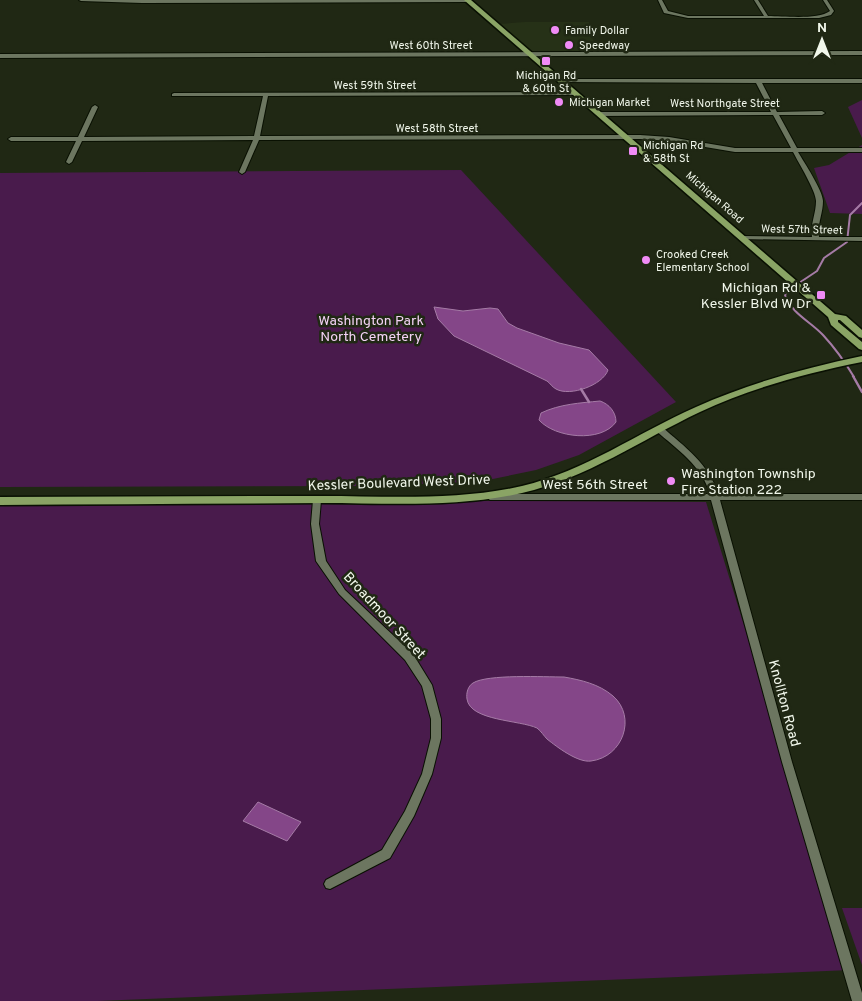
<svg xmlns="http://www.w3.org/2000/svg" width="862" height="1001" font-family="Overpass,sans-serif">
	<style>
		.built { fill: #263117 }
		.green { fill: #491b4c }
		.water { fill: #844688; stroke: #a57ba6 }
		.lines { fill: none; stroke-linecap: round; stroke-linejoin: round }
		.stream-far1 { stroke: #a57ba6; stroke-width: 2 }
		.stream { stroke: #a57ba6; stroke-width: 2.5 }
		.minor-casing { stroke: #091002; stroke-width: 2 }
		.major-casing { stroke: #091002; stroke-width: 3 }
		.minor { fill: #6c7660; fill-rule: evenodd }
		.major { fill: #8aa465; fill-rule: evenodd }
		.poi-dot { fill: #f08bf6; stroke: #202814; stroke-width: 2 }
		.labels { text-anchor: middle; stroke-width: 5; stroke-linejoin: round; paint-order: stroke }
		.far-poi-label { font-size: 11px; fill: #f1f7eb; stroke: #202814; text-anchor: start }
		.far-street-label { font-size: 11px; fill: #f1f7eb; stroke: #202814 }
		.poi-label { font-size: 14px; fill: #f1f7eb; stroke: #202814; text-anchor: end }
		.park-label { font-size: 14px; fill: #f4d2f6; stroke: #202814 }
		.street-label { font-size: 14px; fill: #f1f7eb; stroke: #202814 }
	</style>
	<rect width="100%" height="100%" fill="#202814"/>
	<path class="built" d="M525 22H589L596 52 533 53 500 24Z"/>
	<g class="green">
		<path d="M862 100V138L848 107Z"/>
		<path d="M862 145V214L830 213 814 168 829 165Z"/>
		<path d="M461 170 676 402 579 455 536 470 478 482 364 486 0 487V173Z"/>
		<path d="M109 499 706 502 850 970 98 1001H0V501Z"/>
		<path d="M842 908H862V965Z"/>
	</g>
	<g class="water">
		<path d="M434 307 463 311 490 308 498 309 508 323 517 328 559 343 589 350 608 370C603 385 570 397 556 389 552 387 550 383 547 381L454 336 438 319Z"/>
		<path d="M600 401C609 404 616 412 616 422 601 443 555 438 539 420L541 413C560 404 580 403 600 401Z"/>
		<path d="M564 677C581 680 599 684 613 696 637 717 623 757 591 761 578 763 557 747 547 739 544 736 541 731 537 728 520 720 470 721 467 699 466 693 468 686 473 683 487 674 545 677 564 677Z"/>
		<path d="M258 802 301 822 287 841 243 821Z"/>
	</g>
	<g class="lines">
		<path class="stream-far1" d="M854 377C845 362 835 348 823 335 810 321 792 314 785 295L787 291 817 271 824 258 847 242 850 215 862 203"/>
		<g class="stream">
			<path d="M853 376 862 392"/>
			<path d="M581 389 589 402"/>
		</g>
		<defs>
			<g id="minor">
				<path d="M79 0H470V1L468 2 142 3 81 1Z"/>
				<path d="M658 0H662L668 11 688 16H764L754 0H758L768 16C784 16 818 20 830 11L823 0H827L834 11 831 15 819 18H688L664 13Z"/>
				<path d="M862 51V55L0 58V54Z"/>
				<path d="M561 79H862V83H762L777 112 822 111 825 113 822 115H779L797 148H862V152H798C804 162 823 191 823 201 823 214 817 224 819 237H862V241L741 239V237L743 236 812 237C810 224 816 214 816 201 816 191 798 162 793 152H735L669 141 640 139 259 140 245 172 242 174 239 172 253 140 82 141 72 162 69 164 66 162 76 141H11L8 139 11 137H78L92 107 95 105 98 107 84 137 254 136 263 96H172V94L174 93 576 92 579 94 578 95 268 96 260 136 640 135 669 137 735 148H791L773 115 599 116 596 114 599 112H771L756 83 559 82 558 81Z"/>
				<path d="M656 427H662C684 446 710 465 718 494H862V500H720L792 762 862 993V1001H852L782 762 711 500H490L486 497 490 494H710C702 466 677 449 656 431L655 429Z"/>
				<path d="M317 497 321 500 319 524 326 561 345 590 413 654 432 685 441 719V738L432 774 414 816 390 858 330 889 326 888 324 884 326 880 382 850 405 811 422 774 431 738V719L422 686 405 660 339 594 316 561 311 524 313 500Z"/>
			</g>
			<g id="major">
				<path d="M464 0H471L835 314 846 316 862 330V338L859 337 840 320H838V322L862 342V350L859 349 831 325 828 317Z"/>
				<path d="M862 356V362C807 373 751 388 700 412 641 440 587 478 522 493 457 508 387 503 322 503 214 504 107 504 0 505V497C107 497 214 496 321 496 387 496 457 501 522 486 585 471 637 433 696 407 749 383 805 368 862 356Z"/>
			</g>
		</defs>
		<use href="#minor" class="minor-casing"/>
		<use href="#major" class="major-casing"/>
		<use href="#minor" class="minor"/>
		<use href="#major" class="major"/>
	</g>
	<g class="poi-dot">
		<circle cx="555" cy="30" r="5"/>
		<circle cx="569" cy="45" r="5"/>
		<rect x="541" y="56" width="10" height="10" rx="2.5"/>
		<circle cx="559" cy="102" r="5"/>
		<rect x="628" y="146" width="10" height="10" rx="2.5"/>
		<circle cx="646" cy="260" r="5"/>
		<rect x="816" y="290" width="10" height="10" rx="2.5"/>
		<circle cx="671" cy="481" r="5"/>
	</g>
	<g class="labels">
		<g class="far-poi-label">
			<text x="565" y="34">Family Dollar</text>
			<text x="579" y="49">Speedway</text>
			<text x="546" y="79" text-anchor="middle">Michigan Rd<tspan x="546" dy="13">&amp; 60th St</tspan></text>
			<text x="569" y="106">Michigan Market</text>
			<text x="643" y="149">Michigan Rd<tspan x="643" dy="13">&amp; 58th St</tspan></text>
			<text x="656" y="258">Crooked Creek<tspan x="656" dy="13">Elementary School</tspan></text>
		</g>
		<g class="far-street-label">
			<text x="431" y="49">West 60th Street</text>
			<text x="375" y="89">West 59th Street</text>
			<text x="725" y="107">West Northgate Street</text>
			<text x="437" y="132">West 58th Street</text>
			<text transform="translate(715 197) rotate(41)" y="4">Michigan Road</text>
			<text transform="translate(802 229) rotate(1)" y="4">West 57th Street</text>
		</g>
		<g class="poi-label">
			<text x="811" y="292">Michigan Rd &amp;<tspan x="811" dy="16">Kessler Blvd W Dr</tspan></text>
			<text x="681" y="478" text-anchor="start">Washington Township<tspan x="681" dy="16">Fire Station 222</tspan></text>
		</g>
		<g class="park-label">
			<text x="371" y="325">Washington Park<tspan x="371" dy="16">North Cemetery</tspan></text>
		</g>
		<g class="street-label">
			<text transform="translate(399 482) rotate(-2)" y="5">Kessler Boulevard West Drive</text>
			<text x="595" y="489">West 56th Street</text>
			<text transform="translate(385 615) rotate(47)" y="5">Broadmoor Street</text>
			<text transform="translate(785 703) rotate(75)" y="5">Knollton Road</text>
		</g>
	</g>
	<g transform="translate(822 40)" stroke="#202814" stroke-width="4" paint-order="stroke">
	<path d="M0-4L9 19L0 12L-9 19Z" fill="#f1f7eb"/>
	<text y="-8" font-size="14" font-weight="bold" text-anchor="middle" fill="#f1f7eb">N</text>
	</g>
</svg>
